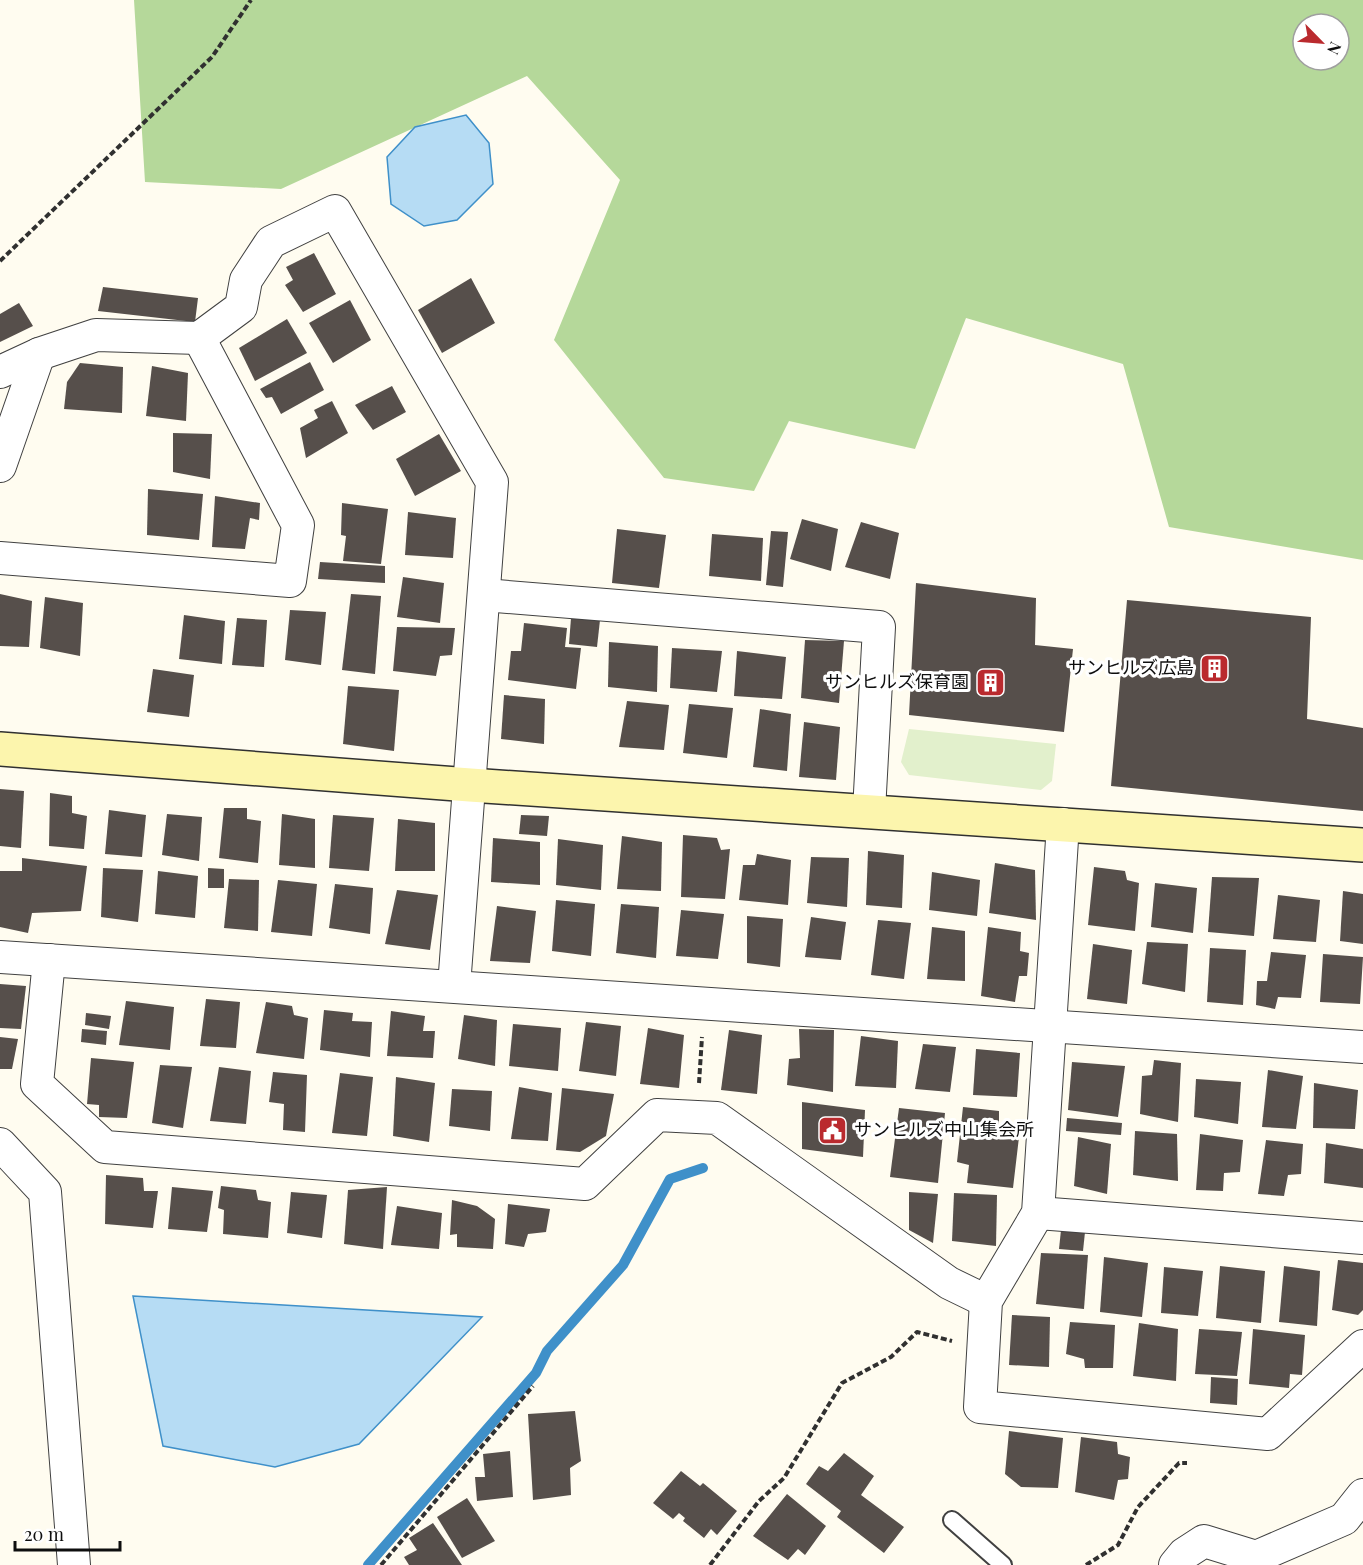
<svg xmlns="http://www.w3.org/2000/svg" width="1363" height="1565" font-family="'Playfair Display','Noto Sans JP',serif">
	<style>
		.forest { fill: #b5d89a; fill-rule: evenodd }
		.pitch { fill: #e2f0cc }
		.water { fill: #b6dcf4; stroke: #3f90c9; stroke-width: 1.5 }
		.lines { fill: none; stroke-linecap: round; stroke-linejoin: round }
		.stream { stroke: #3f90c9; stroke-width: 10 }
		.building { fill: #564f4b }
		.lane-casing { stroke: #414141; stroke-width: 20 }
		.street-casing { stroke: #414141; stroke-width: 34 }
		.secondary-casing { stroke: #303030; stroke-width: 36 }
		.path { stroke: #303030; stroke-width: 4; stroke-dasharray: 6 3; stroke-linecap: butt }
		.lane { stroke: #fff; stroke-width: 16 }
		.street { stroke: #fff; stroke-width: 32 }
		.secondary { stroke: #fcf5ad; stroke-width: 33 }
		.labels { text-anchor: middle; stroke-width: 6; stroke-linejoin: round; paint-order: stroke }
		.poi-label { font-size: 18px; fill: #0e0e0e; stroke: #fff; text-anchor: end }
	</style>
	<rect width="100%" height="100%" fill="#fffcf0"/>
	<path class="forest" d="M134 0H1363V560L1169 527 1123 364 966 318 915 449 789 421 754 491 664 478 554 340 620 180 527 76 281 189 145 182ZM1303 24H1339V60H1303Z"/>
	<path class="pitch" d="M909 729 1056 744 1052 781 1041 790 909 775 901 762Z"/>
	<g class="water">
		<path d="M466 115 489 143 493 184 457 220 424 226 391 204 387 157 415 127Z"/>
		<path d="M133 1296 482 1317 359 1444 275 1467 163 1446Z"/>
	</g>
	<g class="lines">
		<path class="stream" d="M368 1565 536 1373 547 1351 623 1265 670 1179 703 1168"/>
	</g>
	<g class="building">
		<path d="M314 253 336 294 303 312 285 285 293 280 286 267Z"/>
		<path d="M471 278 495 323 442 353 418 310Z"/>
		<path d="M103 287 198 298 195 322 98 311Z"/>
		<path d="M350 300 371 340 333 363 309 323Z"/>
		<path d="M19 303 33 326 0 342V314Z"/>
		<path d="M287 319 307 353 255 381 239 348Z"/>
		<path d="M310 362 324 390 281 414 272 397 266 398 260 389Z"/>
		<path d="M80 363 123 367 122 413 64 409 67 382Z"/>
		<path d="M152 366 188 373 186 421 146 416Z"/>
		<path d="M392 386 406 412 373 430 355 405Z"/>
		<path d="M332 401 348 433 306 458 300 428 318 418 314 410Z"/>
		<path d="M173 433 212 434 210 479 173 472Z"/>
		<path d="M439 434 461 471 415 496 396 459Z"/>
		<path d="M148 489 203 494 199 540 147 535Z"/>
		<path d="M215 496 260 503 259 520 250 518 245 549 212 547Z"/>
		<path d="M342 503 388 509 381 564 343 561 346 536 341 535Z"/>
		<path d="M408 512 456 518 453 558 405 555Z"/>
		<path d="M802 519 838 529 831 571 790 559Z"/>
		<path d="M861 522 899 533 890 579 845 567Z"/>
		<path d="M617 529 666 535 659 588 612 583Z"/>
		<path d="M771 531 788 532 783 587 766 585Z"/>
		<path d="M712 534 763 538 761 581 709 576Z"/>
		<path d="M320 562 385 566V583L318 579Z"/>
		<path d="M403 577 444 583 440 623 397 617Z"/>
		<path d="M916 583 1036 598 1035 645 1073 649 1064 732 909 715Z"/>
		<path d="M0 594 32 601 29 647 0 646Z"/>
		<path d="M351 594 381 596 375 674 342 670Z"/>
		<path d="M45 597 83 603 80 656 40 648Z"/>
		<path d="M1127 600 1311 617 1307 719 1363 728V811L1111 786Z"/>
		<path d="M290 610 326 612 321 665 285 660Z"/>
		<path d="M184 615 225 621 222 664 179 659Z"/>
		<path d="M237 618 267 620 264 667 232 665Z"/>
		<path d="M571 618 600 620 597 647 569 644Z"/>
		<path d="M524 623 567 628 565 647 581 648 576 689 508 680 511 651H521Z"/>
		<path d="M397 627 455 628 452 655 440 656 436 676 393 671Z"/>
		<path d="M805 640 844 641 839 703 801 698Z"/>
		<path d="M609 642 658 646 657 692 608 687Z"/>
		<path d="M672 648 722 651 717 692 670 688Z"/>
		<path d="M737 651 786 657 782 699 734 696Z"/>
		<path d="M153 669 194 675 189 717 147 712Z"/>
		<path d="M348 686 399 690 394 751 343 744Z"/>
		<path d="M504 695 545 699 544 744 501 739Z"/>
		<path d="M627 701 669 705 664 750 619 747Z"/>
		<path d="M689 704 733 708 727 758 683 753Z"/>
		<path d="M760 709 791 714 787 771 753 767Z"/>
		<path d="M804 722 840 727 836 780 799 777Z"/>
		<path d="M0 789 24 791 21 848 0 846Z"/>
		<path d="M50 793 72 796V813L87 816 84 849 49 846Z"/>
		<path d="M224 808H247V819L261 821 258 863 219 858Z"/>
		<path d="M109 810 146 815 142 857 105 854Z"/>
		<path d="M167 814 202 817 199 861 162 855Z"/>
		<path d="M282 814 315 819V868L279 865Z"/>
		<path d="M333 815 374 818 369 871 329 868Z"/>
		<path d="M521 815 549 816 547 836 519 834Z"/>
		<path d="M398 819 435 823V871H395Z"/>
		<path d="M683 835 717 838 721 850 730 849 725 899 681 897Z"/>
		<path d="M622 836 662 842 661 891 617 889Z"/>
		<path d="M493 838 540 842V885L491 882Z"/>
		<path d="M558 839 603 845 601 890 556 885Z"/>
		<path d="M868 851 904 855 902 908 866 905Z"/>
		<path d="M757 854 791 860 788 905 739 900 743 865H755Z"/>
		<path d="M811 857 849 858 847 907 807 903Z"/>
		<path d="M22 858 87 866 81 911 32 913 28 933 0 927V871H22Z"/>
		<path d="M995 863 1035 870 1036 920 989 913Z"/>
		<path d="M1094 867 1125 871 1127 880 1139 883 1135 931 1088 925Z"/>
		<path d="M103 868 143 870 138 922 101 917Z"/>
		<path d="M208 868 224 869V888H208Z"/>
		<path d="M158 871 198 876 195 918 155 914Z"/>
		<path d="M932 872 980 880 977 916 929 910Z"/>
		<path d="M1212 877 1259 878 1254 936 1208 932Z"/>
		<path d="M229 879 259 880 258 931 224 928Z"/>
		<path d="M278 880 317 884 312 936 271 932Z"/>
		<path d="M1155 883 1197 888 1193 933 1151 927Z"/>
		<path d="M335 884 373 888 370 934 329 928Z"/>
		<path d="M397 890 438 895 430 950 385 944Z"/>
		<path d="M1343 891 1363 894V944L1340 941Z"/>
		<path d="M1278 895 1320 900 1316 942 1273 939Z"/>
		<path d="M556 900 595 904 591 956 552 951Z"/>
		<path d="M621 904 659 907 656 958 616 953Z"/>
		<path d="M497 906 536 911 530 963 490 961Z"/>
		<path d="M681 910 724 914 718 959 676 956Z"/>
		<path d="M747 916 783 919 780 967 747 963Z"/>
		<path d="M811 917 846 922 841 960 805 957Z"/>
		<path d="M878 920 911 923 904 979 871 975Z"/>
		<path d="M932 927 965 931V981L927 979Z"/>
		<path d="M988 927 1021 932 1020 951 1029 953 1027 976H1019L1015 1002 981 996Z"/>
		<path d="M1147 942 1188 944 1185 992 1142 984Z"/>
		<path d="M1093 944 1132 950 1127 1004 1087 999Z"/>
		<path d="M1210 948 1246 950 1243 1005 1207 1002Z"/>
		<path d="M1271 952 1306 955 1301 998 1278 997 1275 1009 1256 1005 1257 981H1267Z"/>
		<path d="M1323 954 1363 957 1360 1004 1320 1002Z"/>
		<path d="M0 984 26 986 21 1029 0 1028Z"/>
		<path d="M206 999 240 1002 236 1048 200 1046Z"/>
		<path d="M126 1001 174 1007 170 1050 119 1045Z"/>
		<path d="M266 1002 292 1006 294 1015 308 1018 304 1059 256 1053Z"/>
		<path d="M324 1010 353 1013 352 1021 372 1022 370 1057 320 1050Z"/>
		<path d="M391 1011 425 1016 423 1031H435L433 1058 387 1056Z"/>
		<path d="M86 1013 111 1016 109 1029 85 1025Z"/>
		<path d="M464 1015 497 1020 495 1066 458 1059Z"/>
		<path d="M586 1022 621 1026 616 1076 579 1071Z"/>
		<path d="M513 1024 561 1028 558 1071 509 1066Z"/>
		<path d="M648 1028 684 1035 679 1088 640 1084Z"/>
		<path d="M82 1029 107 1031 106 1045 81 1042Z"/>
		<path d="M799 1029 834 1030 833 1092 787 1085 789 1059 800 1058Z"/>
		<path d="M729 1030 762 1035 757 1094 721 1090Z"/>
		<path d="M861 1036 898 1041 896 1088 855 1086Z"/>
		<path d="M0 1037 18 1039 12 1069H0Z"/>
		<path d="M923 1044 956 1047 950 1092 915 1089Z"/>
		<path d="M976 1049 1020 1053 1017 1097 973 1095Z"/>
		<path d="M91 1058 134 1062 127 1118 99 1117V1105L87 1104Z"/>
		<path d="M1154 1060 1181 1063 1178 1122 1140 1114 1142 1076 1152 1075Z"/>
		<path d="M1072 1062 1125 1066 1118 1117 1068 1110Z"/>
		<path d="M160 1065 192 1067 183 1128 152 1123Z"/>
		<path d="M219 1067 251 1071 246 1124 210 1121Z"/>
		<path d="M1268 1070 1303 1076 1296 1129 1262 1127Z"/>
		<path d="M273 1072 307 1075 305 1132 283 1130 284 1104 269 1102Z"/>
		<path d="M340 1073 373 1077 367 1136 332 1133Z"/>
		<path d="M396 1077 435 1083 429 1142 393 1136Z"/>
		<path d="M1196 1079 1241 1082 1238 1124 1194 1117Z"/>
		<path d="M1314 1083 1358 1090 1355 1129 1313 1128Z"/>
		<path d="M519 1087 552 1093 548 1141 511 1139Z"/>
		<path d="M562 1088 614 1094 606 1136 580 1152 556 1150Z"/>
		<path d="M452 1089 492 1091 490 1131 449 1126Z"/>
		<path d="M802 1102 865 1110 863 1157 802 1149Z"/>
		<path d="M963 1107 999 1111V1131L1019 1137 1013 1188 967 1183 969 1165 957 1162Z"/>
		<path d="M899 1108 945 1113 938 1183 890 1177Z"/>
		<path d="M1067 1118 1122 1123 1121 1135 1066 1131Z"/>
		<path d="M1135 1131 1177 1134 1178 1181 1133 1175Z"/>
		<path d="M1200 1134 1243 1140 1240 1172 1224 1173 1223 1191 1196 1190Z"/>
		<path d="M1078 1137 1111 1144 1107 1194 1074 1186Z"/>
		<path d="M1266 1140 1303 1144 1301 1174 1288 1175 1284 1196 1258 1194Z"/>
		<path d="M1326 1143 1363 1149V1188L1324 1183Z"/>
		<path d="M106 1175 143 1178 144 1191H158L153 1228 105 1224Z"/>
		<path d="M221 1186 256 1190 258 1200 271 1202 268 1238 223 1234 224 1210 218 1208Z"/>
		<path d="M172 1187 213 1191 207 1232 168 1229Z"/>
		<path d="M387 1187 383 1249 344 1244 348 1190Z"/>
		<path d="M291 1192 327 1195 322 1238 287 1233Z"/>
		<path d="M909 1192 938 1194 933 1243 909 1230Z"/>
		<path d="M954 1193 997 1195 996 1246 952 1241Z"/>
		<path d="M452 1200 477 1206 495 1219 493 1249 457 1247V1234L450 1235Z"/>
		<path d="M508 1204 550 1209 546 1232 528 1234 524 1247 505 1244Z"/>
		<path d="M397 1206 442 1213 439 1249 391 1245Z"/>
		<path d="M1061 1230 1085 1232 1083 1251 1059 1249Z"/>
		<path d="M1041 1253 1088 1255 1084 1309 1036 1304Z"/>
		<path d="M1104 1257 1148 1263 1142 1317 1100 1312Z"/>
		<path d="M1338 1260 1363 1263V1310L1358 1315 1332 1310Z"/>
		<path d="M1220 1266 1265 1271 1261 1323 1216 1318Z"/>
		<path d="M1284 1266 1320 1271 1317 1326 1279 1322Z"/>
		<path d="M1164 1267 1203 1271 1198 1316 1161 1313Z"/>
		<path d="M1012 1315 1050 1317 1049 1367 1009 1365Z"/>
		<path d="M1070 1322 1115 1325 1113 1368H1085L1084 1359 1066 1354Z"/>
		<path d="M1139 1323 1178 1329 1176 1381 1133 1376Z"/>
		<path d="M1199 1329 1242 1332 1237 1376 1195 1374Z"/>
		<path d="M1253 1329 1305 1335 1302 1375 1290 1374 1289 1388 1249 1384Z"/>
		<path d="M1211 1377 1238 1379 1237 1405 1210 1403Z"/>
		<path d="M575 1411 581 1461 570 1468 571 1495 533 1500 528 1414Z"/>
		<path d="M1009 1431 1063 1438 1058 1488 1021 1487 1005 1474Z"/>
		<path d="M1081 1437 1117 1442 1118 1454 1130 1457 1128 1479 1118 1480 1114 1500 1075 1492Z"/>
		<path d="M510 1451 513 1497 477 1501 475 1477H485L483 1454Z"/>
		<path d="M844 1453 874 1476 861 1495 904 1527 884 1553 837 1517 841 1511 806 1484 819 1466 828 1471Z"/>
		<path d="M681 1471 700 1486 703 1483 737 1511 717 1535 711 1529 704 1538 683 1521 685 1518 679 1513 673 1519 653 1503Z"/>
		<path d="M787 1494 826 1526 805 1555 798 1549 788 1560 753 1536Z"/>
		<path d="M467 1498 495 1541 462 1558 437 1517Z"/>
		<path d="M433 1523 462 1565H409L404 1557 417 1550 409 1538Z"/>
	</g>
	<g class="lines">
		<defs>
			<path id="lane" d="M952 1520 1003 1565"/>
			<g id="street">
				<path d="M0 372 39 354 96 335 199 338 241 307 246 280 271 242 335 211 492 482 454 986"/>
				<path d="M0 466 39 354"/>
				<path d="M0 558 290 581 298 525 199 338"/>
				<path d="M484 595 879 627 869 811"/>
				<path d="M1063 824 1038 1213 986 1301 980 1407 1268 1434 1363 1346"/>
				<path d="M0 957 1363 1047"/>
				<path d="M49 960 37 1084 105 1147 585 1184 657 1115 717 1118 949 1283 986 1301"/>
				<path d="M0 1144 45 1192 74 1565"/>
				<path d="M1038 1213 1363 1238"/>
				<path d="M1175 1565 1184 1554 1204 1541 1256 1557 1344 1519 1363 1495"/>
			</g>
			<path id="secondary" d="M0 749 470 785 1363 845"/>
		</defs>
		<use href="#lane" class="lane-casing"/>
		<use href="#street" class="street-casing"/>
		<use href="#secondary" class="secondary-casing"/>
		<g class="path">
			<path d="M0 261 212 57 251 0"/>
			<path d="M699 1083 702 1037"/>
			<path d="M381 1565 533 1386"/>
			<path d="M710 1565 759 1501 784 1478 842 1383 891 1357 917 1332 952 1341"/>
			<path d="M1086 1565 1118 1545 1138 1507 1179 1463H1187"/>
		</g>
		<use href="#lane" class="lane"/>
		<use href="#street" class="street"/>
		<use href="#secondary" class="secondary"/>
	</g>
	<defs>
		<symbol id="building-square" viewBox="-11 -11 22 22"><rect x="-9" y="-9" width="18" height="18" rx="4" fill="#ba2a2e" stroke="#fff"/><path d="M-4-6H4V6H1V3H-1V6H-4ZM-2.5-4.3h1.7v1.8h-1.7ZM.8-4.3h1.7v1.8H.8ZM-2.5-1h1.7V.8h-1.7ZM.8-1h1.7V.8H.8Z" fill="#fff"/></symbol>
		<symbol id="civic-square" viewBox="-11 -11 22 22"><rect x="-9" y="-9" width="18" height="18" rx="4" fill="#ba2a2e" stroke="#fff"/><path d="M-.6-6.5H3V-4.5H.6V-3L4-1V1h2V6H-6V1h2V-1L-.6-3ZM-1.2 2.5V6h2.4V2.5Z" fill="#fff"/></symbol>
	</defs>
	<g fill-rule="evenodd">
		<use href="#building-square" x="1198" y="652" width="33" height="33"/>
		<use href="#building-square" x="974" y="666" width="33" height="33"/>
		<use href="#civic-square" x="816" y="1114" width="33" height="33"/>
	</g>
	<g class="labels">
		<g class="poi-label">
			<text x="1194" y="674">サンヒルズ広島</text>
			<text x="969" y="688">サンヒルズ保育園</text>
			<text x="854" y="1136" text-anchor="start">サンヒルズ中山集会所</text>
		</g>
	</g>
	<g transform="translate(1321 42) rotate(115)"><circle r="28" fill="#ffffff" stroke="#9f9f9f" stroke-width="1.5"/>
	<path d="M0-4.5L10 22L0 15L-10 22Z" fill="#ba2a2e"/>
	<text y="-9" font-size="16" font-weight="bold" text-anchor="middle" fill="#0e0e0e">N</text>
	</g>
	<path d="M15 1541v9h105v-9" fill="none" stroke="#0e0e0e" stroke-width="3"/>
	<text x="24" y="1541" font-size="18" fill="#0e0e0e" stroke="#ffffff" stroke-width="4.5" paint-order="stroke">20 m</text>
</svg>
